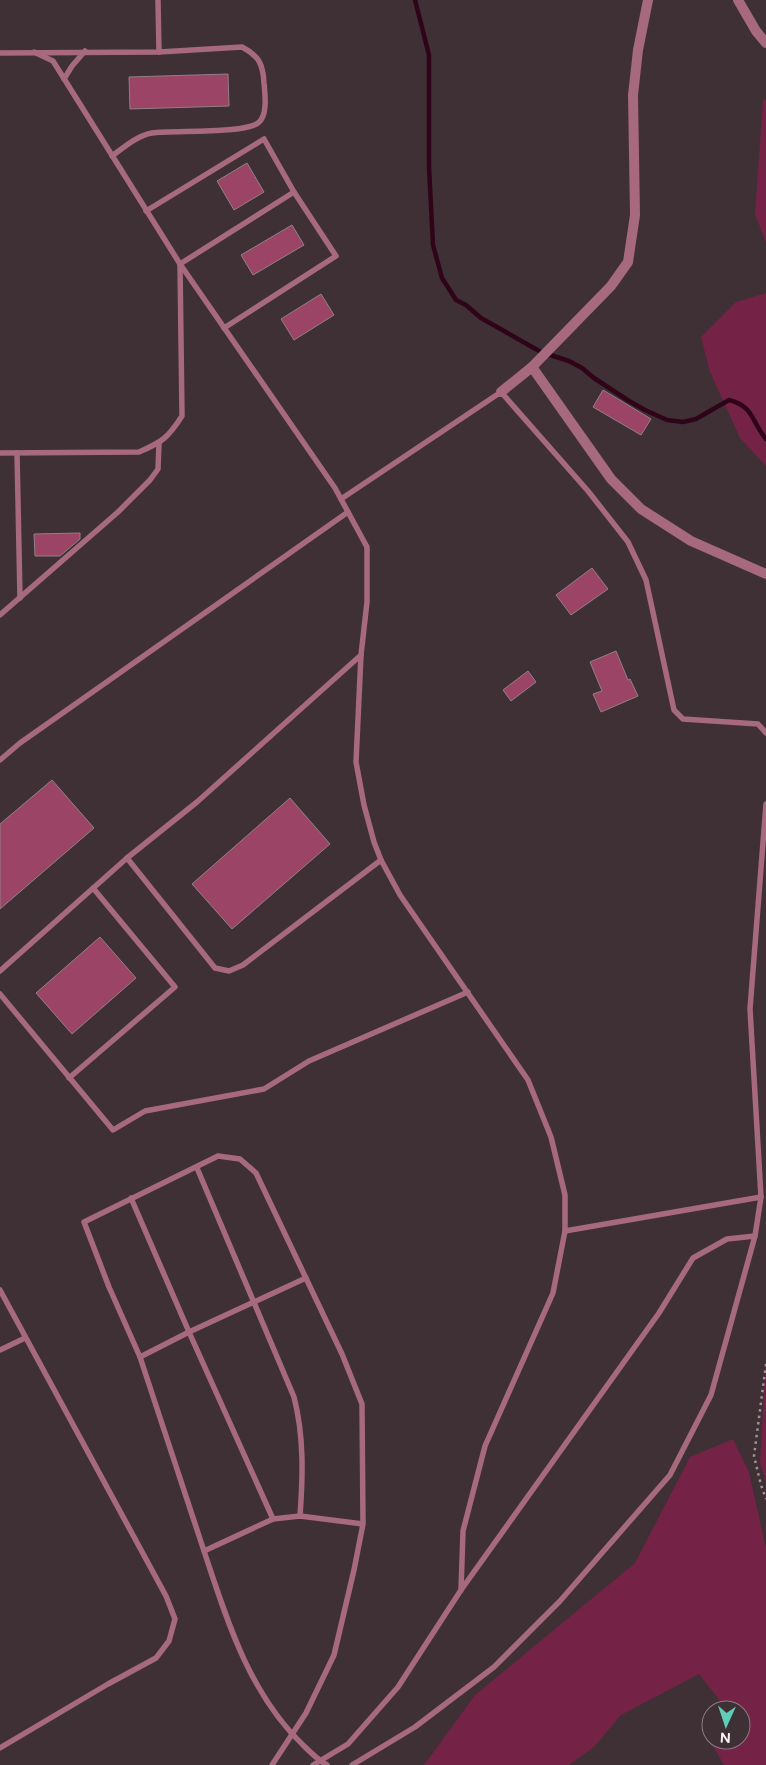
<svg xmlns="http://www.w3.org/2000/svg" width="766" height="1765" font-family="Figtree,sans-serif">
	<style>
		.green { fill: #742245 }
		.lines { fill: none; stroke-linecap: round; stroke-linejoin: round }
		.stream { stroke: #300418; stroke-width: 4.5 }
		.building { fill: #9c4466; stroke: #918085 }
		.path { stroke: #9f9396; stroke-width: 2.5; stroke-dasharray: 2.5 4; stroke-linecap: butt }
		.lane { stroke: #a6697e; stroke-width: 5.5 }
		.street { stroke: #a6697e; stroke-width: 10 }
	</style>
	<rect width="100%" height="100%" fill="#3e3034"/>
	<g class="green">
		<path d="M763 99 766 100V243L755 214Z"/>
		<path d="M766 293V466L740 438 710 372 701 337 736 302Z"/>
		<path d="M766 1357V1482L760 1463Z"/>
		<path d="M733 1439 749 1472 766 1548V1765H724L707 1736 711 1725V1740H741V1710H717L721 1702 699 1674 621 1715 594 1747 569 1765H424L475 1695 635 1563 690 1457Z"/>
	</g>
	<g class="lines">
		<path class="stream" d="M415 0 429 55V167L433 245 442 278 456 300 466 305 481 318 541 352 569 361 582 368 594 378 629 401 645 410 667 420 683 422 696 419 729 400C754 406 752 423 766 439"/>
	</g>
	<g class="building">
		<path d="M228 74 229 106 130 109 129 77Z"/>
		<path d="M247 163 264 192 234 210 217 181Z"/>
		<path d="M292 225 304 245 253 275 241 255Z"/>
		<path d="M321 294 334 315 294 340 281 319Z"/>
		<path d="M603 390 651 419 641 435 593 407Z"/>
		<path d="M80 533V539L60 556H35L34 534Z"/>
		<path d="M592 568 608 589 571 615 556 595Z"/>
		<path d="M616 651 628 680 630 679 638 696 601 712 593 694 602 691 590 662Z"/>
		<path d="M528 671 536 682 511 701 503 690Z"/>
		<path d="M52 780 94 828 0 909V824Z"/>
		<path d="M290 798 330 844 232 929 192 884Z"/>
		<path d="M100 937 136 978 72 1034 36 993Z"/>
	</g>
	<g class="lines">
		<path class="path" d="M766 1364 754 1456 761 1485 766 1499"/>
		<g class="lane">
			<path d="M34 52 53 61 180 264 335 488 367 547V602L361 655 356 762 364 805 374 842 381 860 400 895 528 1080 551 1137 565 1195V1231L553 1293 485 1446 463 1531 461 1590"/>
			<path d="M0 53 159 52 158 0"/>
			<path d="M64 79 72 66 85 51"/>
			<path d="M112 156C123 148 138 135 152 133 174 130 243 134 258 123 268 116 265 94 264 83 263 64 259 56 242 47L159 52"/>
			<path d="M146 211 264 139 294 192 180 264"/>
			<path d="M224 328 336 256 294 192"/>
			<path d="M0 453 139 452C162 442 168 438 182 416L180 264"/>
			<path d="M17 453 20 598"/>
			<path d="M341 499 501 392 588 491 628 542 646 580 674 710 683 719 758 724 766 733"/>
			<path d="M0 615 118 512 150 480 158 469 159 443"/>
			<path d="M361 655 197 802 127 858 215 968 229 971 243 965 381 860"/>
			<path d="M0 760 20 743 348 512"/>
			<path d="M0 971 127 858"/>
			<path d="M0 994 113 1130 145 1111 264 1089 309 1061 468 992"/>
			<path d="M69 1078 175 987 93 888"/>
			<path d="M197 1168 294 1397C304 1436 303 1475 300 1516"/>
			<path d="M131 1198 189 1332 273 1519"/>
			<path d="M565 1231 761 1197"/>
			<path d="M0 1290 166 1596 175 1619 169 1641 156 1658 108 1684 0 1748"/>
			<path d="M0 1350 25 1338"/>
			<path d="M140 1357 189 1332 306 1278"/>
			<path d="M204 1551C227 1620 249 1694 304 1746 311 1753 318 1760 327 1765"/>
			<path d="M272 1765 306 1713 334 1655 354 1570 363 1524 362 1404 342 1354 256 1173 240 1159 218 1156 84 1222 109 1287 140 1357 204 1551 273 1519 300 1516 363 1524"/>
			<path d="M313 1765 348 1744 398 1687 461 1590 659 1313 693 1258 727 1239 755 1236"/>
			<path d="M352 1765 415 1727 494 1667 560 1601 670 1475 711 1395 755 1236 761 1197 750 1009 766 804"/>
		</g>
		<g class="street">
			<path d="M738 0 756 31 766 43"/>
			<path d="M532 367 611 479 641 509 691 541 766 574"/>
			<path d="M501 392 532 367 611 286 628 262 635 215 633 95 638 50 648 0"/>
		</g>
	</g>
	<g transform="translate(726 1725) rotate(183)"><circle r="24" fill="#3e3034" stroke="#8a7e81"/>
	<path d="M0-4L9 19L0 12L-9 19Z" fill="#5eceb8"/>
	<text y="-8" font-size="14" font-weight="bold" text-anchor="middle" fill="#fcf2f5">N</text>
	</g>
</svg>
